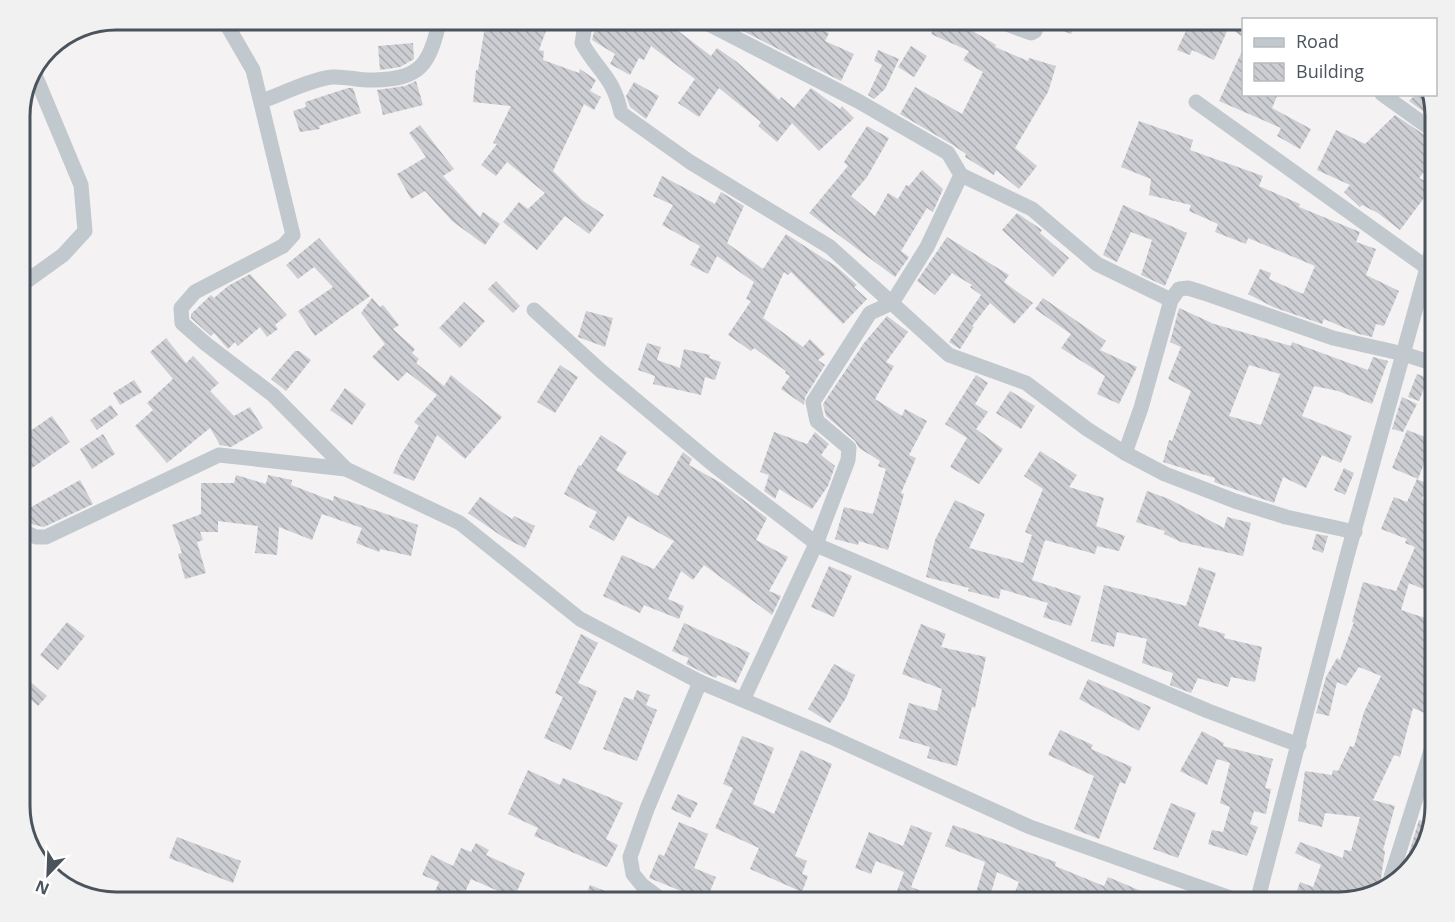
<svg xmlns="http://www.w3.org/2000/svg" width="1455" height="922" font-family="'Open Sans',sans-serif">
	<style>
		.building { fill: url(#building-back-hatch); fill-rule: evenodd }
		.lines { fill: none; stroke-linecap: round; stroke-linejoin: round }
		.minor { stroke: #c1c8ce; stroke-width: 15 }
		.rim { fill: none; stroke: #4b535d; stroke-width: 3 }
	</style>
	<defs>
		<pattern id="building-back-hatch" width="6" height="6" patternUnits="userSpaceOnUse" patternTransform="scale(1.5)"><rect width="6" height="6" fill="#ccced3"/><path d="M-1 5l2 2M0 0l6 6M5-1l2 2" fill="none" stroke="#a8aaae"/></pattern>
	</defs>
	<rect width="100%" height="100%" fill="#f4f2f2"/>
	<g class="building">
		<path d="M486 20H550L539 50 544 51 543 60 579 73 580 69 596 80 590 91 601 97 594 110 584 104 553 171 582 200 604 215 589 234 565 216 537 250 503 222 519 202 528 209 545 193 507 162 496 176 481 165 497 144 493 143 511 106 473 102 476 70H478Z"/>
		<path d="M600 20H654L673 27 711 56 717 48 737 62 779 100 781 97 794 108 811 88 840 109 842 106 854 118 819 151 792 123 777 142 758 126 761 122 719 88 699 117 678 103 695 79 651 46 644 60 639 58 630 75 610 64 615 54 592 40 595 28Z"/>
		<path d="M721 20H830L824 31 829 33 825 41 854 54 841 81Z"/>
		<path d="M937 20H954L996 45 995 47 1028 61 1029 58 1056 66 1048 92 1015 148 1037 166 1019 189 996 170 994 175 965 157 966 154 953 145 900 114 915 87 962 114 983 72 963 60 969 51 931 34Z"/>
		<path d="M1049 20H1077L1071 34 1048 25Z"/>
		<path d="M1191 20H1244V38L1229 27 1214 60 1192 50 1190 55 1177 50Z"/>
		<path d="M413 43 414 59 400 67 380 70 378 46Z"/>
		<path d="M911 46 927 56 914 77 898 67Z"/>
		<path d="M1244 47V94H1278L1272 108 1311 129 1300 149 1277 136 1281 128 1219 101Z"/>
		<path d="M878 50 899 59 885 89 874 99 868 95 882 65 874 61Z"/>
		<path d="M416 81 423 105 383 115 377 90 405 86Z"/>
		<path d="M634 82 659 96 646 119 630 107 626 96Z"/>
		<path d="M348 88H353L361 113 319 126 320 129 300 132 293 111 306 107 305 102Z"/>
		<path d="M1416 94H1431L1435 120 1409 101Z"/>
		<path d="M1395 115 1435 142V159L1419 178 1435 186V190L1431 201 1424 198 1400 230 1378 213 1362 205 1360 207 1344 192 1350 185 1317 170 1336 130 1365 144Z"/>
		<path d="M1139 121 1193 140 1190 150 1263 176 1259 186 1300 204 1299 207 1360 232 1356 242 1376 249 1366 275 1399 291 1384 326 1376 324 1372 337 1359 334 1324 319 1322 324 1273 307 1248 294 1260 269 1271 273 1269 279 1303 294 1315 266 1248 238 1246 244 1215 232 1218 224 1189 211 1191 205 1149 195 1151 179 1121 167Z"/>
		<path d="M420 125 454 169 443 176 480 217 483 212 500 224 485 245 452 221 425 191 411 199 397 174 426 157 409 133Z"/>
		<path d="M867 126 889 138 867 177 851 196 875 216 888 193 898 199 906 185 909 186 922 170 943 189 933 212 927 208 901 251 909 257 895 277 809 213 848 166 844 162Z"/>
		<path d="M662 176 715 204 721 192 744 206 727 243 763 269 786 234 837 267 857 285 854 287 867 299 843 324 791 272 788 275 784 272 763 318 803 347 810 339 825 354 818 360 825 365 805 397 804 405 781 389 790 376 785 373 786 371 754 348 751 351 728 335 751 301 746 299 754 282 717 256 708 274 690 265 700 246 662 225 673 205 653 196Z"/>
		<path d="M1123 205 1187 233 1165 286 1141 275 1152 240 1131 232 1117 262 1103 255Z"/>
		<path d="M1017 213 1042 230 1040 233 1069 258 1053 277 1002 230Z"/>
		<path d="M947 237 1009 275 1004 282 1033 303 1014 324 990 303 972 326 974 327 960 349 949 342 981 295 970 287 972 285 952 273 935 295 917 281Z"/>
		<path d="M319 238 370 296 315 336 298 311 333 287 314 267 298 279 286 265Z"/>
		<path d="M250 274 287 315 275 325 278 329 267 337 260 327 238 346 235 342 228 349 214 333 211 336 191 318V314L211 295 214 298 228 286Z"/>
		<path d="M496 281 520 306 513 313 488 289Z"/>
		<path d="M372 298 380 307 383 305 399 325 393 329 415 349 412 353 419 359 416 363 444 386 451 375 502 417 465 459 437 435 414 481 393 473 400 456 419 426 414 422 437 395 407 372 398 381 372 357 385 344 361 313Z"/>
		<path d="M1043 298 1106 341 1100 350 1137 367 1119 404 1097 394 1105 376 1061 348 1071 334 1035 309Z"/>
		<path d="M464 302 485 321 460 348 439 328Z"/>
		<path d="M1179 308 1214 324 1291 346 1292 342 1368 370 1373 357 1388 361 1372 404 1338 391 1314 386 1302 416 1352 436 1341 463 1322 455 1306 488 1283 477 1274 503 1214 482 1215 478 1163 462 1169 440 1172 441 1191 391 1168 379 1181 347 1170 342ZM1249 365 1280 374 1261 425 1229 416Z"/>
		<path d="M586 311 613 318 605 347 578 337Z"/>
		<path d="M887 316 908 332 886 362 894 366 875 399 902 416 905 409 927 421 909 455 916 458 901 493 904 494 888 550 859 541 858 545 835 539 844 507 873 514 886 469 878 466 880 461 859 448 855 441 826 416 823 404 864 343Z"/>
		<path d="M166 338 186 363 193 356 219 383 210 391 234 416 250 407 263 428 231 447 220 445 210 428 167 463 135 426 153 410 147 403 173 379 150 352Z"/>
		<path d="M647 343 661 347 657 360 680 368 684 349 710 355 709 358 721 362 715 380 705 377 701 395 653 384 655 376 638 370Z"/>
		<path d="M295 351H299L311 360 286 391 271 379Z"/>
		<path d="M560 365 578 377 555 413 537 402Z"/>
		<path d="M1417 374 1428 378 1419 401 1408 397Z"/>
		<path d="M976 375 988 383 975 404 988 412 976 429 1003 449 979 484 950 467 967 438 945 424Z"/>
		<path d="M134 380 142 392 120 405 113 393Z"/>
		<path d="M345 388 366 404 352 425 330 410Z"/>
		<path d="M1010 391 1035 406 1021 429 996 413Z"/>
		<path d="M1402 397 1417 404 1403 432 1392 429Z"/>
		<path d="M111 405 118 415 97 430 90 420Z"/>
		<path d="M52 416 70 442 29 470 20 457V438Z"/>
		<path d="M1407 430 1433 440 1418 479 1392 468Z"/>
		<path d="M774 432 807 444 815 432 829 444 821 455 835 466 828 486 812 509 779 489 775 499 764 491 769 475 760 472Z"/>
		<path d="M103 434 115 454 92 469 80 449Z"/>
		<path d="M601 435 627 452 616 470 658 496 683 452 692 459 689 465 721 483 767 518 756 540 788 557 769 591 781 596 772 615 704 565 693 580 681 571 668 599 684 606 679 619 644 605 640 613 603 596 622 555 654 569 674 541 628 516 614 541 589 527 597 512 564 494 579 465 581 466Z"/>
		<path d="M1040 451 1077 475 1069 487 1104 498 1096 526 1125 536 1119 551 1097 546 1095 554 1045 540 1032 580 1081 596 1071 626 1043 617 1048 603 1001 589 999 599 968 591 969 588 926 577 935 540 955 500 985 514 969 548 1023 563 1032 535 1025 532 1043 489 1024 476Z"/>
		<path d="M1344 468 1354 473 1345 495 1334 490Z"/>
		<path d="M236 475 266 484 268 475 292 480 291 485 333 501 334 496 418 525 411 556 380 549 379 552 356 543 362 528 322 514 312 540 279 527 277 555 255 553 258 526 218 521V532H200L203 540 197 542 206 573 185 579 178 554 182 553 172 525 201 514V483H234Z"/>
		<path d="M1417 479 1428 484 1422 499 1435 504V594L1409 583 1401 610 1425 618 1435 594V683L1431 693 1435 695 1427 714 1413 708 1400 757 1394 755 1373 800 1395 806 1383 850 1385 851 1379 892 1339 902H1293L1300 882 1313 887 1321 865 1295 853 1300 842 1343 858 1344 850 1351 851 1360 817 1325 813 1322 827 1298 821 1305 771 1332 775 1333 770 1338 771 1350 746 1354 747 1364 712 1381 676 1359 667 1346 686 1337 682 1329 716 1316 713 1326 677 1337 658 1340 660 1354 622H1352L1363 582 1396 591 1415 547 1405 543 1407 539 1381 529 1394 497 1407 502Z"/>
		<path d="M80 480 93 504 44 527 31 524 24 511Z"/>
		<path d="M1147 491 1169 499 1224 528 1227 517 1251 523 1243 556 1181 542 1164 534 1165 531 1136 522Z"/>
		<path d="M480 497 512 519 514 516 535 526 525 548 503 537 468 513Z"/>
		<path d="M1316 534 1328 536 1323 553 1312 549Z"/>
		<path d="M829 566 852 576 834 617 811 607Z"/>
		<path d="M1199 567 1216 573 1198 626 1225 634 1224 638 1262 647 1255 682 1231 677 1228 687 1198 678 1191 693 1170 685 1173 673 1142 663 1147 639 1117 632 1114 647 1091 641 1104 585 1186 606Z"/>
		<path d="M67 622 85 636 58 670 40 655Z"/>
		<path d="M684 623 750 653 736 683 718 675 716 678 704 673 686 664 689 658 672 651Z"/>
		<path d="M921 624 946 634 941 647 986 657 975 708 972 707 957 766 927 758 930 747 899 738 909 703 937 711 942 689 902 674Z"/>
		<path d="M581 634 598 643 578 683 597 691 571 750 544 738 563 697 555 693Z"/>
		<path d="M834 664 855 675 846 698 830 723 808 709Z"/>
		<path d="M20 673 47 696 38 706 20 690Z"/>
		<path d="M1088 679 1151 707 1139 731 1079 699Z"/>
		<path d="M637 690 650 695 646 705 657 710 637 761 603 749 624 697 633 700Z"/>
		<path d="M1060 730 1093 745 1091 749 1132 767 1125 784 1120 782 1099 839 1074 829 1094 776 1048 755Z"/>
		<path d="M1202 731 1224 743 1223 746 1273 759 1265 788 1271 789 1266 814 1254 811 1250 824 1258 827 1247 856 1208 844 1212 830 1223 832 1230 807 1220 803 1230 763 1217 759 1207 785 1180 771Z"/>
		<path d="M742 736 774 748 753 804 774 814 801 750 832 764 795 856 807 861 802 874 808 876 802 892 750 869 759 848 715 828 733 788 723 784Z"/>
		<path d="M528 770 560 785 563 778 623 803 606 839 618 845 607 867 534 836 538 828 508 814Z"/>
		<path d="M678 794 698 803 690 818 671 809Z"/>
		<path d="M1171 803 1196 813 1178 858 1153 849Z"/>
		<path d="M1419 820 1430 823 1417 862 1407 859Z"/>
		<path d="M679 822 708 834 694 868 716 877 706 901 649 878 659 854 664 856Z"/>
		<path d="M911 825 932 833 911 887 949 902H893L904 872 876 861 871 874 855 868 869 832 903 846Z"/>
		<path d="M953 825 1056 862 1055 866 1104 886 1108 877 1141 891 1135 902H1011L1019 882 997 872 989 900 975 896 985 862 945 846Z"/>
		<path d="M177 837 241 861 233 883 169 858Z"/>
		<path d="M476 843 489 850 486 855 525 873 514 898 471 879 460 903H430L439 882 422 875 431 855 453 866 461 848 471 852Z"/>
		<path d="M590 885 633 902V903H583Z"/>
	</g>
	<g class="lines">
		<g class="minor">
			<path d="M224 20 253 70 293 235 283 246 195 292 181 308 182 323 206 344 273 395 346 469 460 523 580 619 700 682"/>
			<path d="M586 20 582 43C599 73 613 76 621 113L690 162 830 247 949 355 1026 383 1087 429 1125 453 1165 474 1235 501 1286 517 1355 532"/>
			<path d="M701 20 858 101 948 153 961 175 927 247 892 303 870 313 813 402 817 421 849 448 848 460 816 544 743 700"/>
			<path d="M996 20 1031 33 1035 31 1039 20"/>
			<path d="M1382 94 1435 132"/>
			<path d="M262 101C282 94 312 79 332 77 346 76 360 81 374 80 423 79 429 63 440 20"/>
			<path d="M1196 102 1426 267"/>
			<path d="M961 175 1032 209 1097 264 1171 300"/>
			<path d="M20 286 63 255 85 231 81 185 35 75"/>
			<path d="M534 310 601 371 715 466 821 547 1208 711 1299 745"/>
			<path d="M1125 453 1141 408 1171 300 1179 289 1188 288 1204 293 1333 338 1404 354 1435 364"/>
			<path d="M20 530 36 537H46L219 455 346 469"/>
			<path d="M1391 877 1435 738"/>
			<path d="M665 902 642 885 633 874 630 857 647 809 700 682 831 737 1030 827 1242 902"/>
			<path d="M1257 902 1347 556 1435 239"/>
		</g>
	</g>
	<path d="M0 0H1455V922H0ZM116 30H1339A86 86 0 0 1 1425 116V806A86 86 0 0 1 1339 892H116A86 86 0 0 1 30 806V116A86 86 0 0 1 116 30Z" fill="#f1f1f2" fill-rule="evenodd"/>
	<path class="rim" d="M116 30H1339A86 86 0 0 1 1425 116V806A86 86 0 0 1 1339 892H116A86 86 0 0 1 30 806V116A86 86 0 0 1 116 30Z"/>
	<rect x="1242" y="18" width="195" height="78" fill="#ffffff" stroke="#b7babe" stroke-width="1.5"/>
	<rect x="1254" y="38" width="30" height="9" fill="#c1c8ce" stroke="#b7babe" stroke-width="1.5"/>
	<text x="1296" y="48" font-size="18" fill="#4b535d">Road</text>
	<rect x="1254" y="63" width="30" height="18" fill="url(#building-back-hatch)" stroke="#b7babe" stroke-width="1.5"/>
	<text x="1296" y="78" font-size="18" fill="#4b535d">Building</text>
	<g transform="translate(48 874) rotate(203)" stroke="#ffffff" stroke-width="4.5" paint-order="stroke">
	<path d="M0-4.5L10 22L0 15L-10 22Z" fill="#4b535d"/>
	<text y="-9" font-size="16" font-weight="bold" text-anchor="middle" fill="#4b535d">N</text>
	</g>
</svg>
